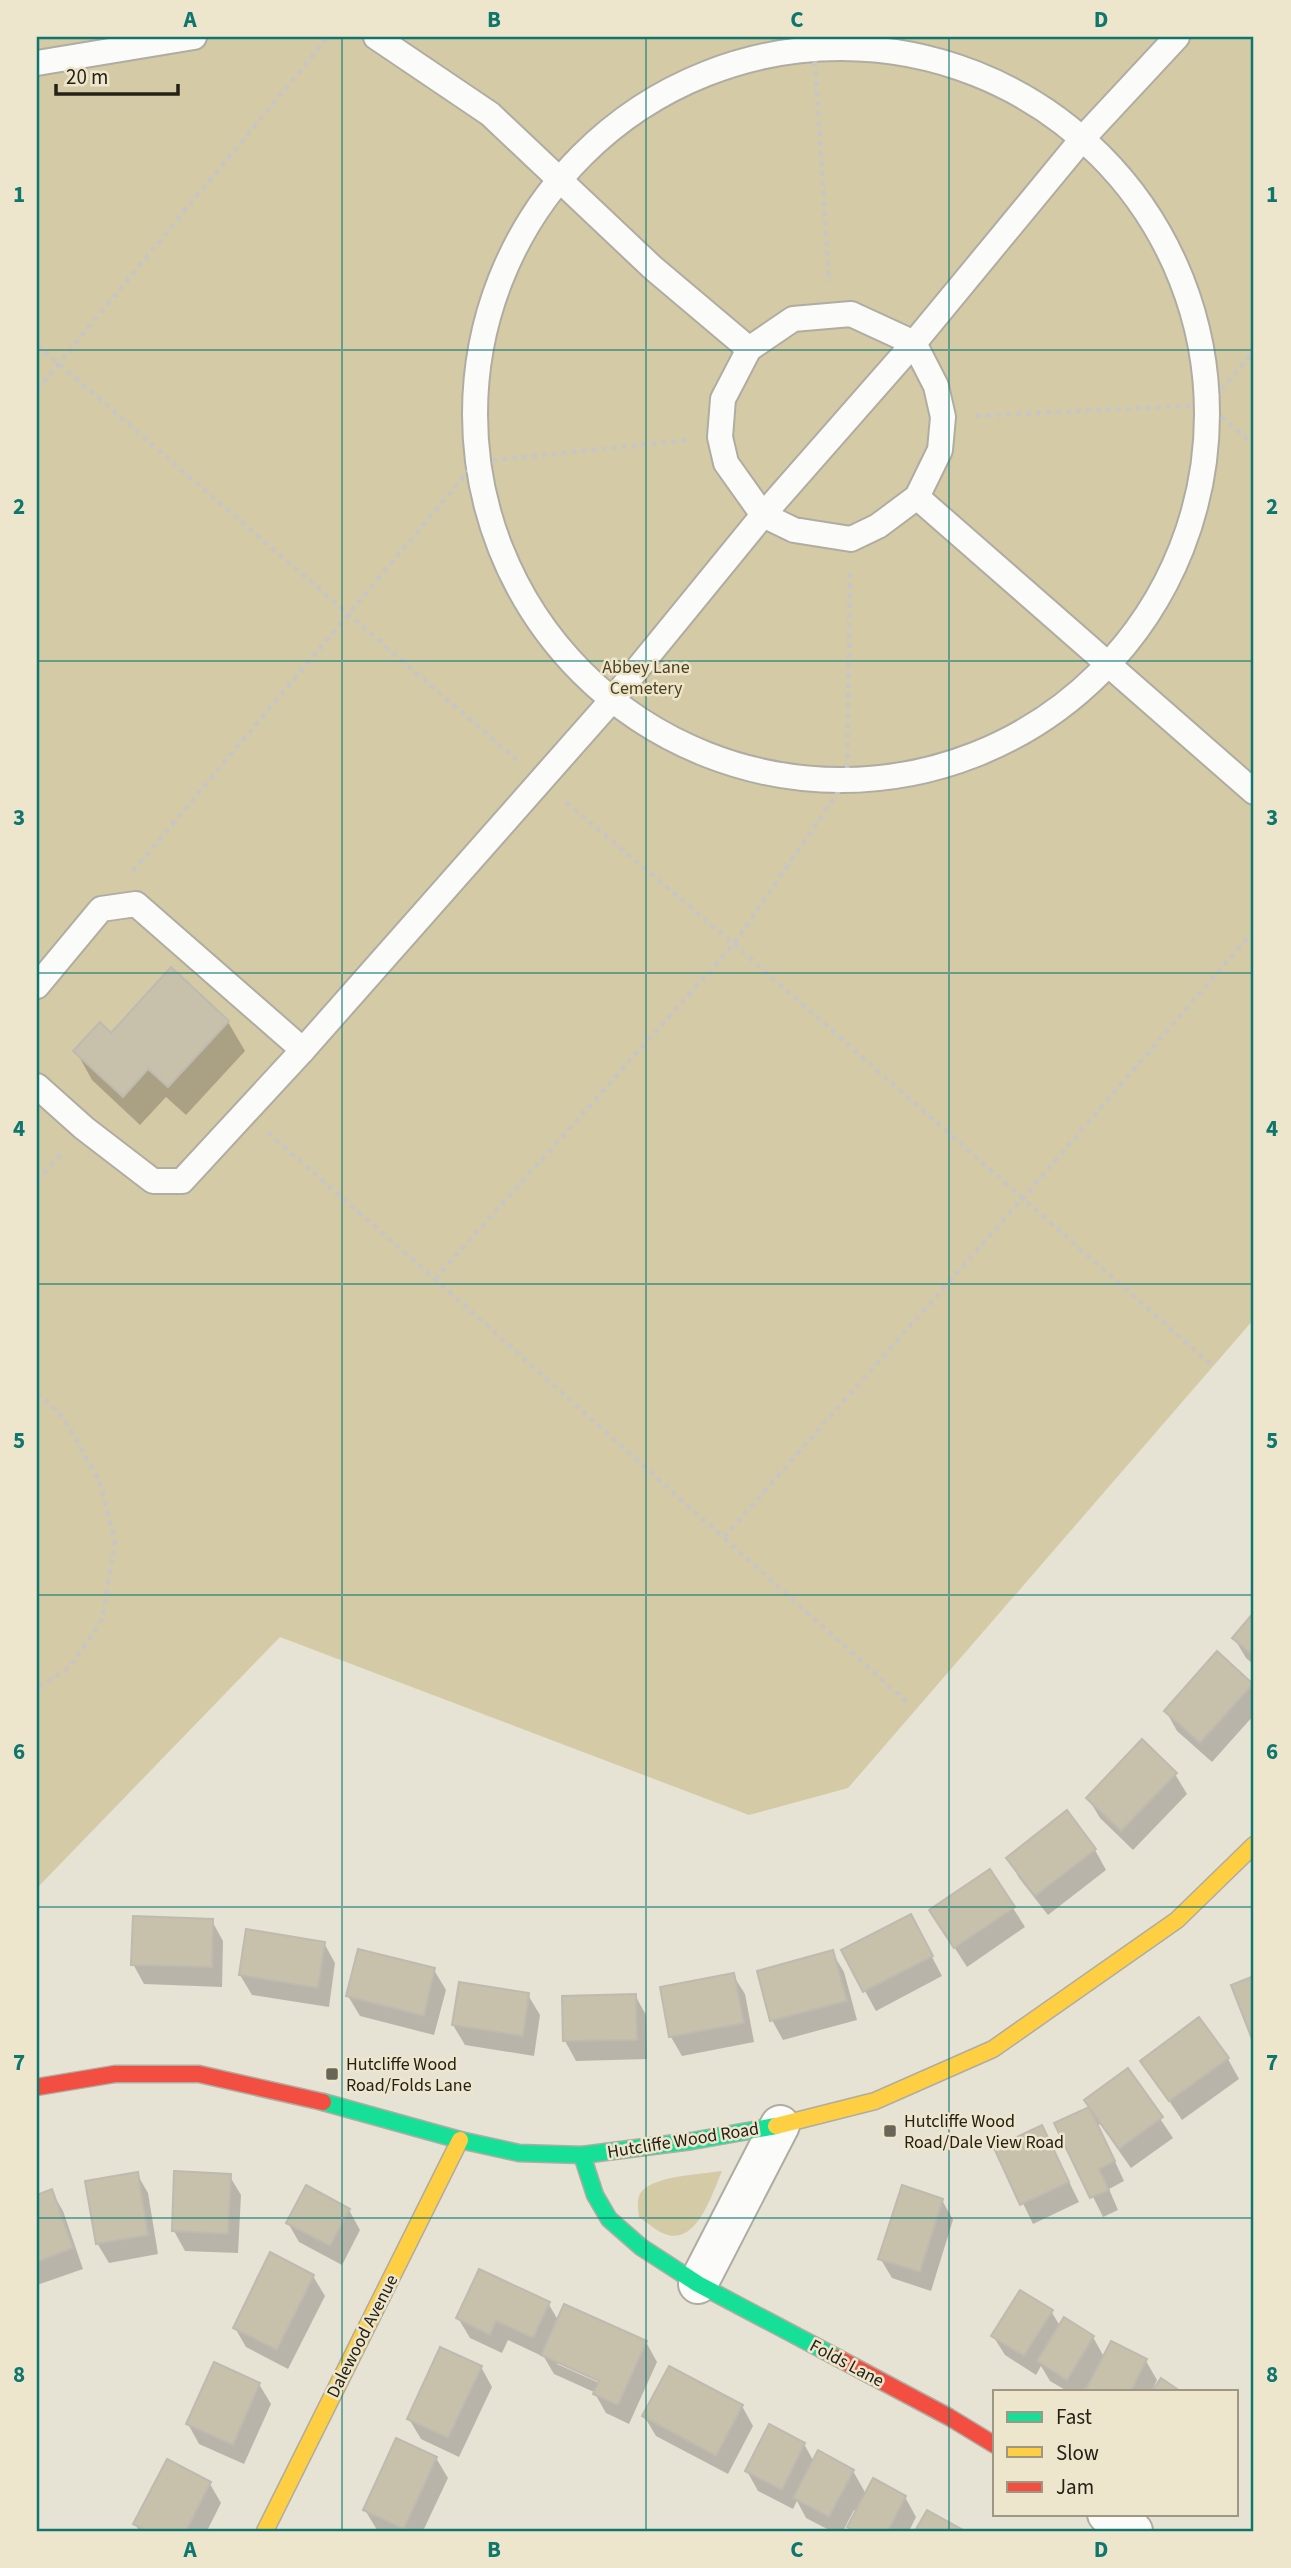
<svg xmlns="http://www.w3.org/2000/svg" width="1291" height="2568" font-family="'Source Sans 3',sans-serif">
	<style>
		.green { fill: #d5caa6 }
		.shadow { fill: #0003; fill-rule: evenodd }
		.building { fill: #c7c0aa; stroke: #bebab0; stroke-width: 2 }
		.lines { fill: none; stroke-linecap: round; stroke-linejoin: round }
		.lane-casing { stroke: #afaca1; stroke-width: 28 }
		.street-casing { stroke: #afaca1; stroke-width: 42 }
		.fast-casing { stroke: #afaca1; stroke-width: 19 }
		.slow-casing { stroke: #afaca1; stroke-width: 19 }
		.jam-casing { stroke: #afaca1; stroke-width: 19 }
		.path { stroke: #c8c6c2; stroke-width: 4.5; stroke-dasharray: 5 5; stroke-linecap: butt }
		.lane { stroke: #fbfbf9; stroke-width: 24 }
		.street { stroke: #fbfbf9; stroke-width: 38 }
		.fast { stroke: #16e098; stroke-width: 16 }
		.slow { stroke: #ffcf43; stroke-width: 16 }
		.jam { stroke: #f24e42; stroke-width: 16 }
		.grid { fill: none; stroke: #0f766e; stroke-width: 2; stroke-opacity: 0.55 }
		.poi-dot { fill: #686559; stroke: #eee6cc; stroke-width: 2.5 }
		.labels { text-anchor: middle; stroke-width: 5; stroke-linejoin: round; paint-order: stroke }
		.park-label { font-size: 18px; fill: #4d421e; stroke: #eee6cc }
		.poi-label { font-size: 18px; fill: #242117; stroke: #eee6cc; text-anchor: start }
		.street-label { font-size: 18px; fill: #242117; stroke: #eee6cc }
		.neatline { fill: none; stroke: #0f766e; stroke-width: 2.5 }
		.grid-label { font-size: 23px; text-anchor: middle; font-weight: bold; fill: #0f766e }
	</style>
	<rect width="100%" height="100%" fill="#e6e2d4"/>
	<g class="green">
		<path d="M37 37H1254V1319L848 1788 749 1815 280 1637 37 1888Z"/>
		<path d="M722 2171C713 2191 698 2243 668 2235 658 2233 647 2222 639 2217 638 2209 636 2198 642 2191 655 2176 703 2174 722 2171Z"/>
	</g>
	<g class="shadow">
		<path d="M228 1022 245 1051 186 1115 166 1097 140 1125 92 1080 76 1051 111 1035Z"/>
		<path d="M1254 1614V1665L1246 1658 1234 1638Z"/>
		<path d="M1252 1685 1254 1688V1715L1212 1762 1177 1731 1166 1711Z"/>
		<path d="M1175 1774 1187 1794 1133 1850 1100 1818 1088 1798Z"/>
		<path d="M1067 1813 1095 1850 1106 1870 1048 1915 1019 1878 1008 1858Z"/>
		<path d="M1013 1908 1025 1927 967 1967 931 1911Z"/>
		<path d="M212 1921 223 1941 222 1987 144 1984 133 1964Z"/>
		<path d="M921 1936 942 1976 876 2011 865 1991Z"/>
		<path d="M324 1943 335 1963 329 2007 252 1995 240 1975Z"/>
		<path d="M832 1952 844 1972 857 2020 783 2040 772 2020Z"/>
		<path d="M434 1970 446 1990 434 2035 360 2016 348 1996Z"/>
		<path d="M733 1975 745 1994 754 2042 682 2056 671 2037 662 1988Z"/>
		<path d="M528 1995 540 2015 534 2056 465 2045 453 2025Z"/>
		<path d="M635 1995 646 2015 647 2059 576 2061 565 2041 564 1997Z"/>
		<path d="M1228 2059 1239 2079 1182 2120 1142 2061Z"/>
		<path d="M1128 2071 1173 2138 1131 2168 1100 2124 1098 2125 1124 2181 1109 2189 1118 2210 1103 2217 1057 2124 1091 2108Z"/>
		<path d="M1052 2147 1079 2202 1033 2224 996 2148Z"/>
		<path d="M137 2174 148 2193 158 2254 109 2263 97 2243Z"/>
		<path d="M229 2175 241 2195 238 2253 185 2251 174 2231Z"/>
		<path d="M51 2191 63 2211 83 2269 37 2285V2197Z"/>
		<path d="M942 2200 953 2220 931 2291 892 2278 880 2258Z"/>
		<path d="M349 2210 360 2230 342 2265 299 2242 288 2223Z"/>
		<path d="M313 2276 325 2296 288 2369 246 2347 235 2328Z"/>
		<path d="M548 2303 558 2320 646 2342 657 2362 629 2424 606 2413 594 2392 554 2374 544 2357 508 2340 502 2353 470 2338 458 2318ZM557 2360 608 2383 606 2386 557 2364Z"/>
		<path d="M1051 2311 1060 2326 1093 2337 1104 2357 1146 2361 1157 2380 1152 2390 1155 2391 1161 2381 1177 2391H1087L1085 2388 1083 2391H1067L1050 2381 1041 2366 1036 2375 1005 2355 993 2336Z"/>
		<path d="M481 2367 492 2387 459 2457 421 2439 409 2419Z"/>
		<path d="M259 2384 271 2404 244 2464 199 2444 188 2424Z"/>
		<path d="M742 2406 753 2426 728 2474 656 2436 644 2416Z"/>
		<path d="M804 2444 814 2462 853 2471 866 2494 905 2497 916 2517 909 2531H852L849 2527 857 2512 854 2510 843 2531H831L806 2518 797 2501 793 2509 758 2491 747 2471Z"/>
		<path d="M436 2458 448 2478 423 2531 377 2530 365 2510Z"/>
		<path d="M210 2484 221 2503 207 2531H139L135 2524Z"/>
	</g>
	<g class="building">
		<path d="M171 967 229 1021 168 1087 148 1069 123 1097 73 1051 100 1022 111 1033Z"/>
		<path d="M1254 1612V1656L1232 1638Z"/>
		<path d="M1217 1651 1253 1684 1200 1743 1164 1711Z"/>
		<path d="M1142 1739 1177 1773 1121 1831 1086 1798Z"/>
		<path d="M1067 1810 1096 1849 1035 1896 1006 1858Z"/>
		<path d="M990 1869 1015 1907 954 1948 929 1910Z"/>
		<path d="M911 1914 933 1956 863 1992 841 1950Z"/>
		<path d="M133 1916 213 1919 212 1967 131 1965Z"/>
		<path d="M246 1929 325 1942 318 1988 239 1975Z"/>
		<path d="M358 1949 435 1968 424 2016 346 1996Z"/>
		<path d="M833 1950 847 2001 770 2021 757 1971Z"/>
		<path d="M734 1973 744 2023 669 2037 660 1987Z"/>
		<path d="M1254 1976V2038L1252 2039 1231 1985Z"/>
		<path d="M459 1982 529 1993 523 2036 452 2025Z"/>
		<path d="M636 1994 637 2040 563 2041 562 1996Z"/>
		<path d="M1199 2017 1229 2058 1169 2101 1140 2061Z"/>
		<path d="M1128 2068 1163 2117 1119 2149 1084 2100Z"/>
		<path d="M1089 2107 1115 2161 1099 2169 1109 2190 1090 2198 1054 2123Z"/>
		<path d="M1042 2125 1069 2182 1020 2205 994 2148Z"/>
		<path d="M174 2171 231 2174 228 2234 172 2231Z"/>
		<path d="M138 2172 148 2235 96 2244 85 2181Z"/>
		<path d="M306 2185 350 2209 330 2246 286 2223Z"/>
		<path d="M902 2185 943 2199 920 2272 878 2259Z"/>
		<path d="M52 2189 73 2248 37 2262V2195Z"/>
		<path d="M270 2252 314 2275 277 2350 233 2328Z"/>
		<path d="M479 2269 550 2302 533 2338 496 2321 490 2335 456 2318Z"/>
		<path d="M1020 2290 1053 2310 1024 2356 991 2336Z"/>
		<path d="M564 2304 647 2341 618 2405 593 2394 599 2381 541 2355Z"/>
		<path d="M1064 2317 1094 2336 1067 2380 1037 2361Z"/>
		<path d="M1111 2341 1147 2359 1131 2391H1085Z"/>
		<path d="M440 2347 482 2366 448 2438 407 2419Z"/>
		<path d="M214 2362 260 2383 233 2445 186 2424Z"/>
		<path d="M669 2366 743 2405 716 2456 642 2416Z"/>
		<path d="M1161 2378 1180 2391H1152Z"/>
		<path d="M769 2424 805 2443 782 2490 745 2471Z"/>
		<path d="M396 2438 437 2457 404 2529 363 2510Z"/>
		<path d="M818 2450 854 2470 829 2517 793 2498Z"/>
		<path d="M167 2459 211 2482 186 2531H147L133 2524Z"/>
		<path d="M873 2478 906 2496 888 2531H855L847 2527Z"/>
		<path d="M927 2510 963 2530 962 2531H915Z"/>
	</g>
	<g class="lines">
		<defs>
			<g id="lane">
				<path d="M376 37 490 114 653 268 749 349"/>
				<circle cx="841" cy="414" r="366"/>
				<path d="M37 63 194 37"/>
				<path d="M851 314 914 343 936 386 943 417 940 450 917 497 878 526 851 539 794 530 763 515 726 463 720 437 723 399 749 349 793 319Z"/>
				<path d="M917 497 1254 792"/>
				<path d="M37 986 101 909 136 904 303 1050"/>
				<path d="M37 1086 84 1128 153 1181H182L303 1050 612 700 763 515 914 343 1083 138 1177 37"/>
			</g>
			<g id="street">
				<path d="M698 2284 780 2125"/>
				<path d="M1107 2514 1133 2531"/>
			</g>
			<g id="fast">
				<path d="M323 2102 460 2140 519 2153 582 2155 692 2141 776 2126"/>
				<path d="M582 2155 595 2195 609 2219 641 2247 698 2284 838 2358"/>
			</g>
			<g id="slow">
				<path d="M776 2126 875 2101 993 2049 1177 1920 1254 1845"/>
				<path d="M265 2531 460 2140"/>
			</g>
			<g id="jam">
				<path d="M37 2087 115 2074H199L323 2102"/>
				<path d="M838 2358 949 2417 995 2445"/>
			</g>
		</defs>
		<use href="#lane" class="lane-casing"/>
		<use href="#street" class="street-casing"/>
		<use href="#fast" class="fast-casing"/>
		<use href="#slow" class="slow-casing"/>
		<use href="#jam" class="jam-casing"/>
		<g class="path">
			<path d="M802 37 814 47 829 282"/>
			<path d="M814 47 824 37"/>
			<path d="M37 345 517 760"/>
			<path d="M37 390 328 37"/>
			<path d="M1208 405 1254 351"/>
			<path d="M976 416 1208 405 1254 445"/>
			<path d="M566 802 734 944 1214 1367"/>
			<path d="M133 871 476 462 688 440"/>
			<path d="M268 1133 435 1279 907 1702"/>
			<path d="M37 1181 63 1152"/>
			<path d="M435 1279 734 944 847 779 850 572"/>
			<path d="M37 1393 63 1417 99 1480 115 1541 102 1620 70 1667 37 1688"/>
			<path d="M724 1537 1023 1198 1254 930"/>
		</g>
		<use href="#lane" class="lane"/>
		<use href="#street" class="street"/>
		<use href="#fast" class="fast"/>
		<use href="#slow" class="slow"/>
		<use href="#jam" class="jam"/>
	</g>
	<path class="grid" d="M342 37V2531M646 37V2531M949 37V2531M37 350H1254M37 661H1254M37 973H1254M37 1284H1254M37 1595H1254M37 1907H1254M37 2218H1254"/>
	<g class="poi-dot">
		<rect x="325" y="2067" width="14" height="14" rx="3.5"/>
		<rect x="883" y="2124" width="14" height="14" rx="3.5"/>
	</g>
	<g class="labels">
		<g class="park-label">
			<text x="646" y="673">Abbey Lane<tspan x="646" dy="21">Cemetery</tspan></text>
		</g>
		<g class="poi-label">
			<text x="346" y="2070">Hutcliffe Wood<tspan x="346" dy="21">Road/Folds Lane</tspan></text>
			<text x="904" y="2127">Hutcliffe Wood<tspan x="904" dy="21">Road/Dale View Road</tspan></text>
		</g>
		<g class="street-label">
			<text transform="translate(683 2140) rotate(-9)" y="6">Hutcliffe Wood Road</text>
			<text transform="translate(362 2336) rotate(-63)" y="6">Dalewood Avenue</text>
			<text transform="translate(847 2363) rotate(28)" y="6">Folds Lane</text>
		</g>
	</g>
	<rect width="1291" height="2568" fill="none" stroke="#eee6cc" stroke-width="77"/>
	<rect x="993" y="2390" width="245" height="126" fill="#eee6cc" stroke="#9d9784" stroke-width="2"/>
	<rect x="1007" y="2412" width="35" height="10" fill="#16e098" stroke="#9d9784" stroke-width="2"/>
	<text x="1056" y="2424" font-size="21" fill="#242117">Fast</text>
	<rect x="1007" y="2447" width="35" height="10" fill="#ffcf43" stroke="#9d9784" stroke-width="2"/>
	<text x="1056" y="2460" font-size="21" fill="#242117">Slow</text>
	<rect x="1007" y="2482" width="35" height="10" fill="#f24e42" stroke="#9d9784" stroke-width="2"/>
	<text x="1056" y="2494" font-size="21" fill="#242117">Jam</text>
	<path d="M56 84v10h122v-10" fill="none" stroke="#242117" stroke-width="3.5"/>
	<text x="66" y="84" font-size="21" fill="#242117" stroke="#eee6cc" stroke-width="5" paint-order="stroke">20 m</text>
	<rect x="38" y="38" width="1214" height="2492" class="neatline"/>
	<g class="grid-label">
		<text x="190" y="27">A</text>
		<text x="494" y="27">B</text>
		<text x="797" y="27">C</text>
		<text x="1101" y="27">D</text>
		<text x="19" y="202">1</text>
		<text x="1272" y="202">1</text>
		<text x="19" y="514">2</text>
		<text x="1272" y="514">2</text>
		<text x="19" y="825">3</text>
		<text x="1272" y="825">3</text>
		<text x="19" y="1136">4</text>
		<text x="1272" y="1136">4</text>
		<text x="19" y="1448">5</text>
		<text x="1272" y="1448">5</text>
		<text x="19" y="1759">6</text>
		<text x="1272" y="1759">6</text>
		<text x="19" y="2070">7</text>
		<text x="1272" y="2070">7</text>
		<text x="19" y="2382">8</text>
		<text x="1272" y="2382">8</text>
		<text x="190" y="2557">A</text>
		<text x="494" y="2557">B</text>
		<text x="797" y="2557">C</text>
		<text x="1101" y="2557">D</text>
	</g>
</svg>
